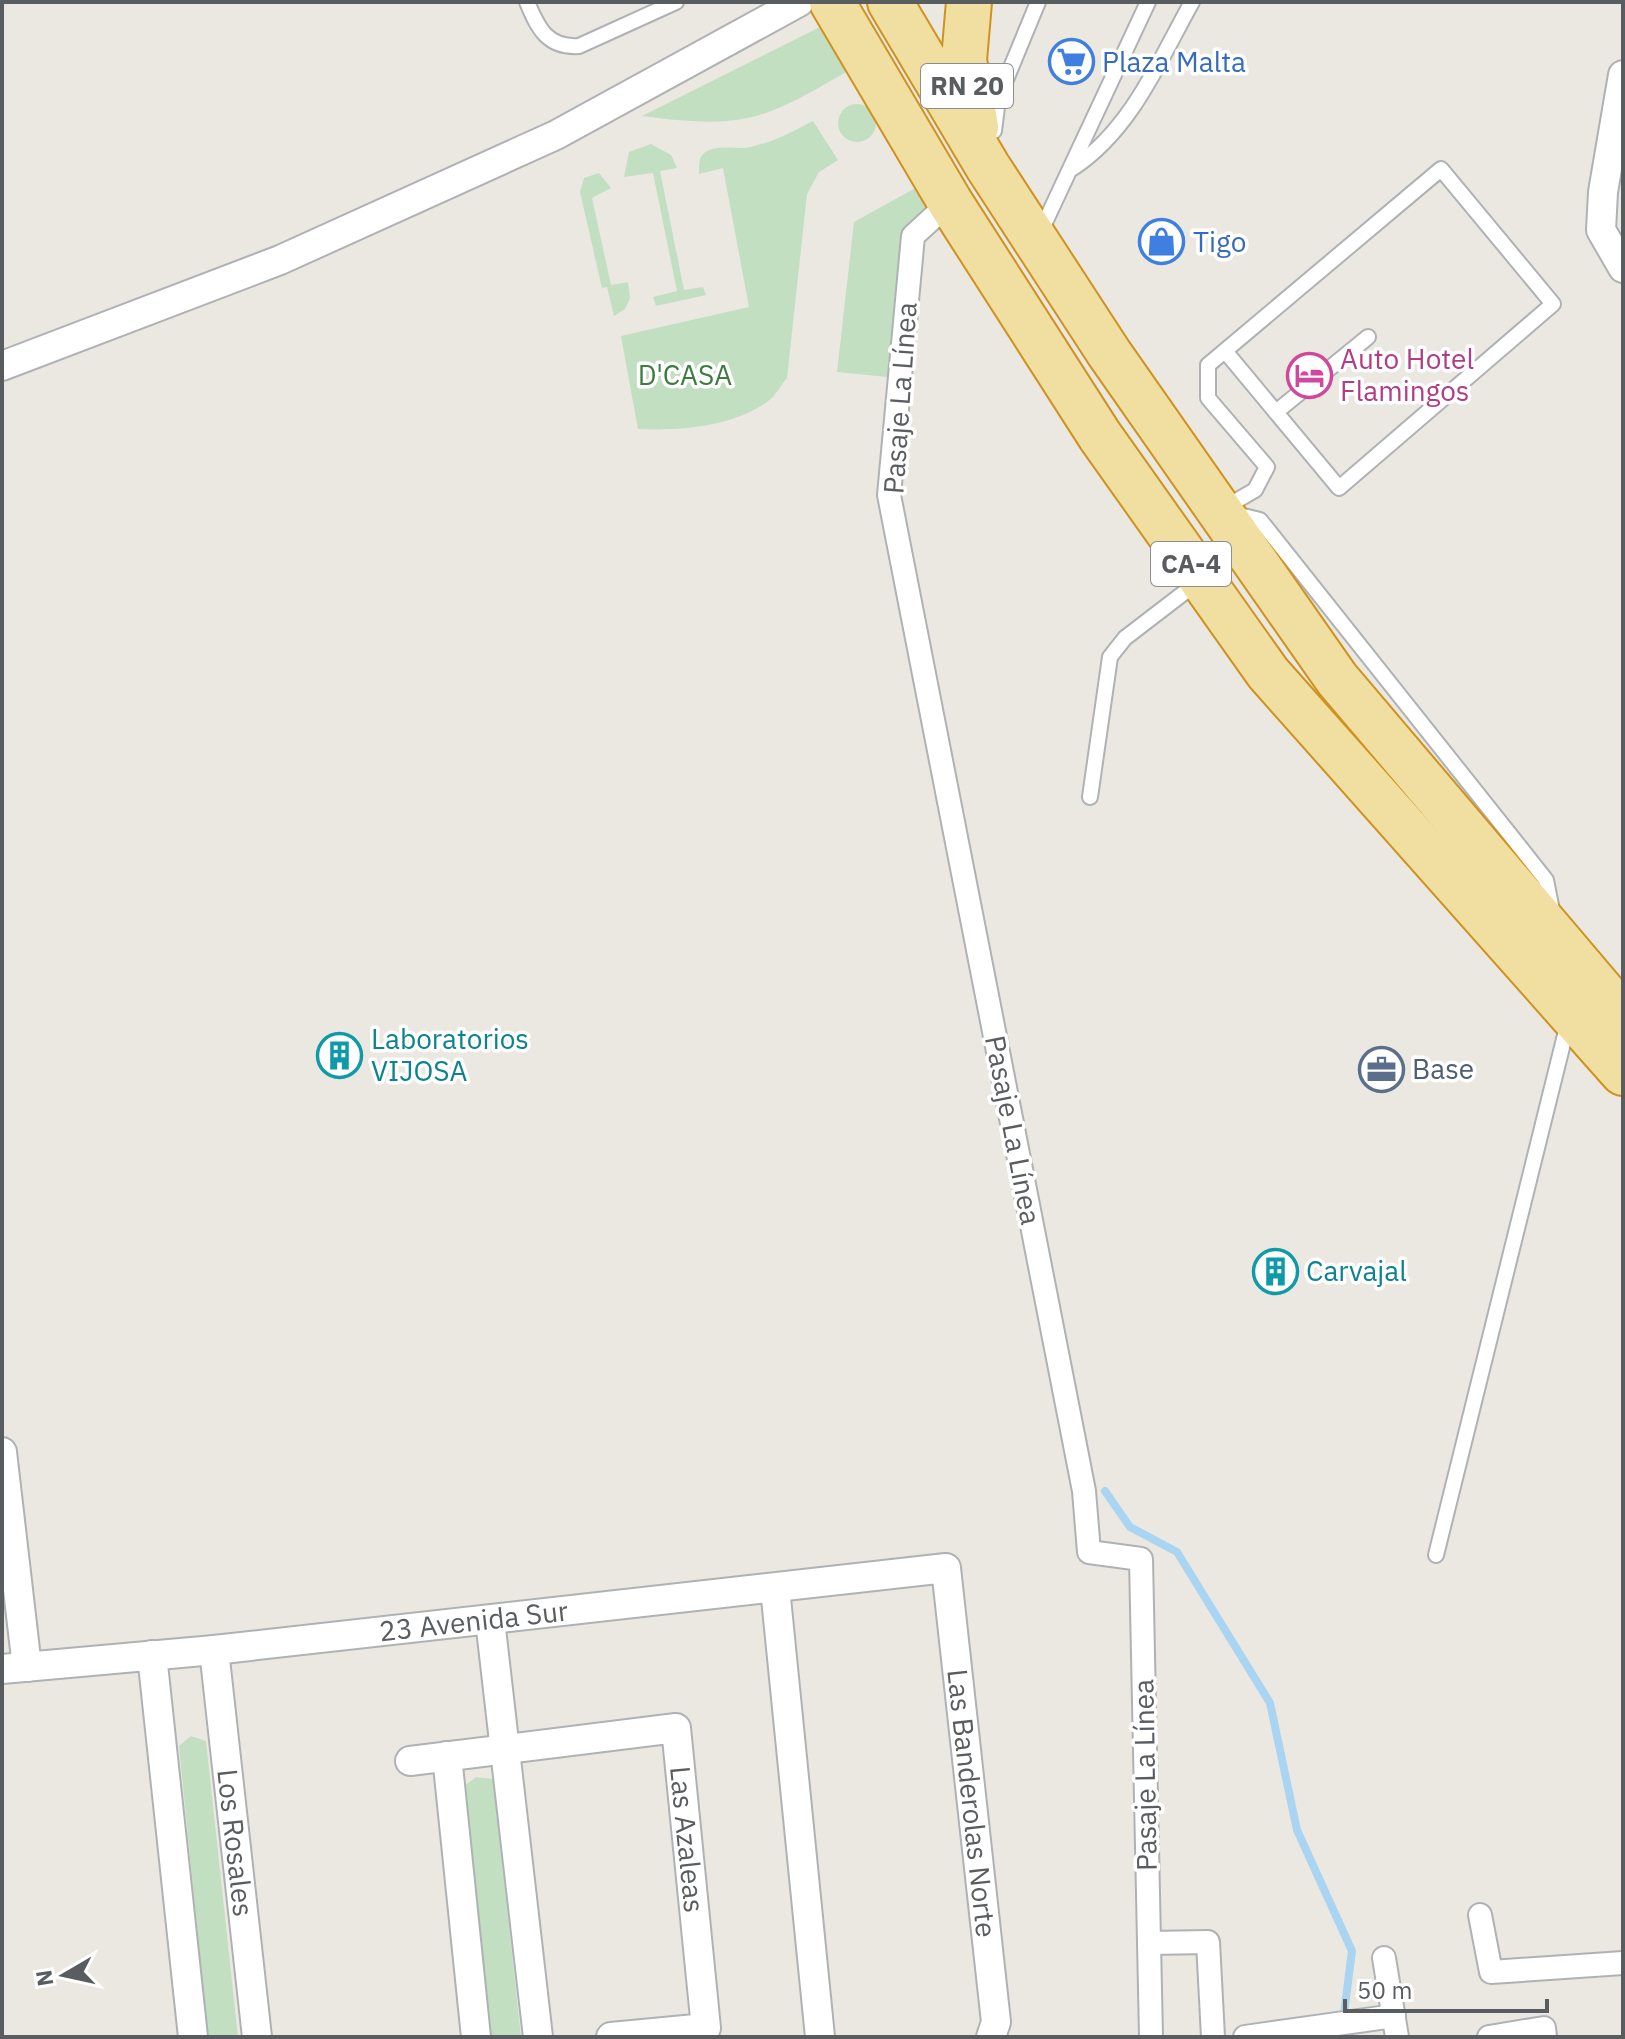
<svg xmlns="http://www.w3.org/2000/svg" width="1625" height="2039" font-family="'IBM Plex Sans',sans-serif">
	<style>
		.green { fill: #c2dfc1 }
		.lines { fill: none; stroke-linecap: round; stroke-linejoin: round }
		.stream { stroke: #a9d5f3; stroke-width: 8 }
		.service-casing { stroke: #afb2b5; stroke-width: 18 }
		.pedestrian-casing { stroke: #afb2b5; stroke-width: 26 }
		.minor-casing { stroke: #afb2b5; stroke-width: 32 }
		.trunk-casing { stroke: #cf921d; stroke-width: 48 }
		.service { stroke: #fff; stroke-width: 14 }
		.pedestrian { stroke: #fff; stroke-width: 22 }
		.minor { stroke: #fff; stroke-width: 28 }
		.trunk { stroke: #f1dea1; stroke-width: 44 }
		.labels { text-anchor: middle; stroke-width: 7; stroke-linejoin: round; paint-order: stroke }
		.shield { fill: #fff; stroke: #8c8e90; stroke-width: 2 }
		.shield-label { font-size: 26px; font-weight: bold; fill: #5a5d60 }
		.shop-label { font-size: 28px; fill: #366cbe; stroke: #fff; text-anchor: start }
		.hotel-label { font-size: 28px; fill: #b23c85; stroke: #fff; text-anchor: start }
		.park-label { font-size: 28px; fill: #3e7b3f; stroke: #fff }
		.street-label { font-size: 28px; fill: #5a5d60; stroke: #fff }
		.culture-label { font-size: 28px; fill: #0d838f; stroke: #fff; text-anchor: start }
		.service-label { font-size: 28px; fill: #4e5e75; stroke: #fff; text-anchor: start }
	</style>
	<rect width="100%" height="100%" fill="#ebe8e1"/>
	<g class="green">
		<path d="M822 26 846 72C761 122 741 129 642 116Z"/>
		<circle cx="857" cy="123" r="19"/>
		<path d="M813 121 838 160 819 172 807 194 787 378C781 385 775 397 767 402 732 427 679 431 638 429L621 336 749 307 723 168 699 174C699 165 698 156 707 151 720 144 736 150 750 147 774 142 792 132 813 121Z"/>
		<path d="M651 144 671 155 677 168 660 171 684 290 703 287 706 295 656 306 653 297 677 291 653 173 624 177 629 152Z"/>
		<path d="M599 173 611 188 592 198 611 285 628 282 630 298 625 309 614 316 607 287 602 288 580 192 584 178Z"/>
		<path d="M919 186 933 214 908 233 897 378 837 372 854 222Z"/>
		<path d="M191 1736 206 1741 238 2037H208L179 1746Z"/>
		<path d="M476 1777 493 1779 521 2037H491L463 1787Z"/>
	</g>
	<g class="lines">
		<path class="stream" d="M1105 1491 1130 1527 1177 1552 1270 1703 1297 1830 1352 1951 1341 2037"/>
		<defs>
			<g id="service">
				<path d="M527 2C538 28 547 48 579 46L676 2"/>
				<path d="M994 131 998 99 1038 2"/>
				<path d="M1073 168C1131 130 1159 61 1192 2"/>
				<path d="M1040 233 1148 2"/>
				<path d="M1276 412 1368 337"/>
				<path d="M1222 509 1255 490 1267 467 1208 398V365L1441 169 1553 304 1339 488 1225 351"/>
				<path d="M1235 514 1260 520 1546 880 1552 910"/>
				<path d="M1090 797 1110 657 1125 638 1198 582"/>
				<path d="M1436 1555 1568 1023"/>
			</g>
			<g id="pedestrian">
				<path d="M950 202 913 236 889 495 1084 1491 1089 1552 1141 1559 1151 2037"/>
				<path d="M1480 1915 1491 1972 1623 1963"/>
				<path d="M1149 1943 1208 1942 1213 2037"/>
				<path d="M1384 1958 1397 2037"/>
				<path d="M1245 2037 1394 2016"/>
				<path d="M1489 2037 1544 2028 1545 2037"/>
			</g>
			<g id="minor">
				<path d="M1623 75 1603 192 1601 230 1623 268"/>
				<path d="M2 366 280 260 556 135 799 2"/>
				<path d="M2 1452 27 1667"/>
				<path d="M775 1588 820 2037"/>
				<path d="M490 1620 538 2037"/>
				<path id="s1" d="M214 1650 257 2037"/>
				<path d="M152 1655 193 2037"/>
				<path id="s2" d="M2 1669 214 1650 946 1568 996 2022 991 2037"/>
				<path d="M447 1756 476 2037"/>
				<path id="s3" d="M410 1761 676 1728 706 2028 611 2037"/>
			</g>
			<g id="trunk">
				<path d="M832 2 950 202 1100 436 1268 673 1623 1073"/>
				<path d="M890 2 988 167 1109 353 1337 679 1623 1016"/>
				<path d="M969 2 964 60 976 127"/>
			</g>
		</defs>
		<use href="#service" class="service-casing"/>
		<use href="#pedestrian" class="pedestrian-casing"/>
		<use href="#minor" class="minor-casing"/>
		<use href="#trunk" class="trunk-casing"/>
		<use href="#service" class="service"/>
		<use href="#pedestrian" class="pedestrian"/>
		<use href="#minor" class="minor"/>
		<use href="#trunk" class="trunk"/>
	</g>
	<defs>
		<symbol id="supermarket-ring" viewBox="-11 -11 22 22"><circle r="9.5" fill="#fff" stroke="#3f7fe0" stroke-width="1.5"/><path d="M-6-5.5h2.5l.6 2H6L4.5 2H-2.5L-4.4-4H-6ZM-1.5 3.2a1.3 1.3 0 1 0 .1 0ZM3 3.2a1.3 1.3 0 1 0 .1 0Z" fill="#3f7fe0"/></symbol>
		<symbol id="shop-ring" viewBox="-11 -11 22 22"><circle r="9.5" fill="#fff" stroke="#3f7fe0" stroke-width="1.5"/><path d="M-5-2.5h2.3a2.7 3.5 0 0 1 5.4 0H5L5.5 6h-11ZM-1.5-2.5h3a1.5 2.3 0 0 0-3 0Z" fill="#3f7fe0"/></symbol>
		<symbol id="hotel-ring" viewBox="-11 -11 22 22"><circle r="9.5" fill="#fff" stroke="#d1479c" stroke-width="1.5"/><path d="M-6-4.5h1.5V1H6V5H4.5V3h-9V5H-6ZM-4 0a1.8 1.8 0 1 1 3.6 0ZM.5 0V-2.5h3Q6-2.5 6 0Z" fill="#d1479c"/></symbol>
		<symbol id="building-ring" viewBox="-11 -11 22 22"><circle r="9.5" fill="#fff" stroke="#0f9aa8" stroke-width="1.5"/><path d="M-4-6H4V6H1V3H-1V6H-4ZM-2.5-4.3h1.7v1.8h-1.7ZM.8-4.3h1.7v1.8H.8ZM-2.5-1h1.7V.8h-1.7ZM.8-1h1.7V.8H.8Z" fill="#0f9aa8"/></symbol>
		<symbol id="office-ring" viewBox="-11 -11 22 22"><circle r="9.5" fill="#fff" stroke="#5c6f8a" stroke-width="1.5"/><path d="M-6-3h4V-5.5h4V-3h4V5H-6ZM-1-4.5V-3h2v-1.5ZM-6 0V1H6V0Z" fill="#5c6f8a"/></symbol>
	</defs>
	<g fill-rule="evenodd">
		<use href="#supermarket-ring" x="1046" y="36" width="51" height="51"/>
		<use href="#shop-ring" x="1136" y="216" width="51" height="51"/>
		<use href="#hotel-ring" x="1284" y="350" width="51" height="51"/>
		<use href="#building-ring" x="314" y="1030" width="51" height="51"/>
		<use href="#office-ring" x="1356" y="1044" width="51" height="51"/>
		<use href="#building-ring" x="1250" y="1246" width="51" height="51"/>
	</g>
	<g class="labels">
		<g class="shield">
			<rect x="921" y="64" width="92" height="44" rx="6"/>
			<rect x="1151" y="542" width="80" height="44" rx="6"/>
		</g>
		<g class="shield-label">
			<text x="967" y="95">RN 20</text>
			<text x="1191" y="573">CA-4</text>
		</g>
		<g class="shop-label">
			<text x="1102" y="72">Plaza Malta</text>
			<text x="1193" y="252">Tigo</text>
		</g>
		<g class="hotel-label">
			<text x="1340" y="369">Auto Hotel<tspan x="1340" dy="32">Flamingos</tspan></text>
		</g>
		<g class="park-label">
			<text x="685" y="385">D'CASA</text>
		</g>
		<g class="street-label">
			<text transform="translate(900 398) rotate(-86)" y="10">Pasaje La Línea</text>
			<text transform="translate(1013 1130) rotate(79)" y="10">Pasaje La Línea</text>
			<text dy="10" stroke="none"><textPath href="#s2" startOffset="474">23 Avenida Sur</textPath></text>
			<text transform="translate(1145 1775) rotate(-91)" y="10">Pasaje La Línea</text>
			<text dy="10" stroke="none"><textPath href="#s2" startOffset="1186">Las Banderolas Norte</textPath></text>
			<text dy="10" stroke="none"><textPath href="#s3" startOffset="380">Las Azaleas</textPath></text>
			<text dy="10" stroke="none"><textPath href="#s1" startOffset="194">Los Rosales</textPath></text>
		</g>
		<g class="culture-label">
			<text x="371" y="1049">Laboratorios<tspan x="371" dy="32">VIJOSA</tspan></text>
			<text x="1306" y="1281">Carvajal</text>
		</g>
		<g class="service-label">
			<text x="1412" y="1079">Base</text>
		</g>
	</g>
	<rect width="1625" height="2039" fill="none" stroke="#5a5d60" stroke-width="8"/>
	<g transform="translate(64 1975) rotate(261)" stroke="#ffffff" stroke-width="6" paint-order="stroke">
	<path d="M0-6L14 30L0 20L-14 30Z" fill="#5a5d60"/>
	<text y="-12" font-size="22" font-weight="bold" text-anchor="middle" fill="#5a5d60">N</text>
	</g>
	<path d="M1345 1999v12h202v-12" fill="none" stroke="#5a5d60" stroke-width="4"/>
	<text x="1357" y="1999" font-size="24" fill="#5a5d60" stroke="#ffffff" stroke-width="6" paint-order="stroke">50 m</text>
</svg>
